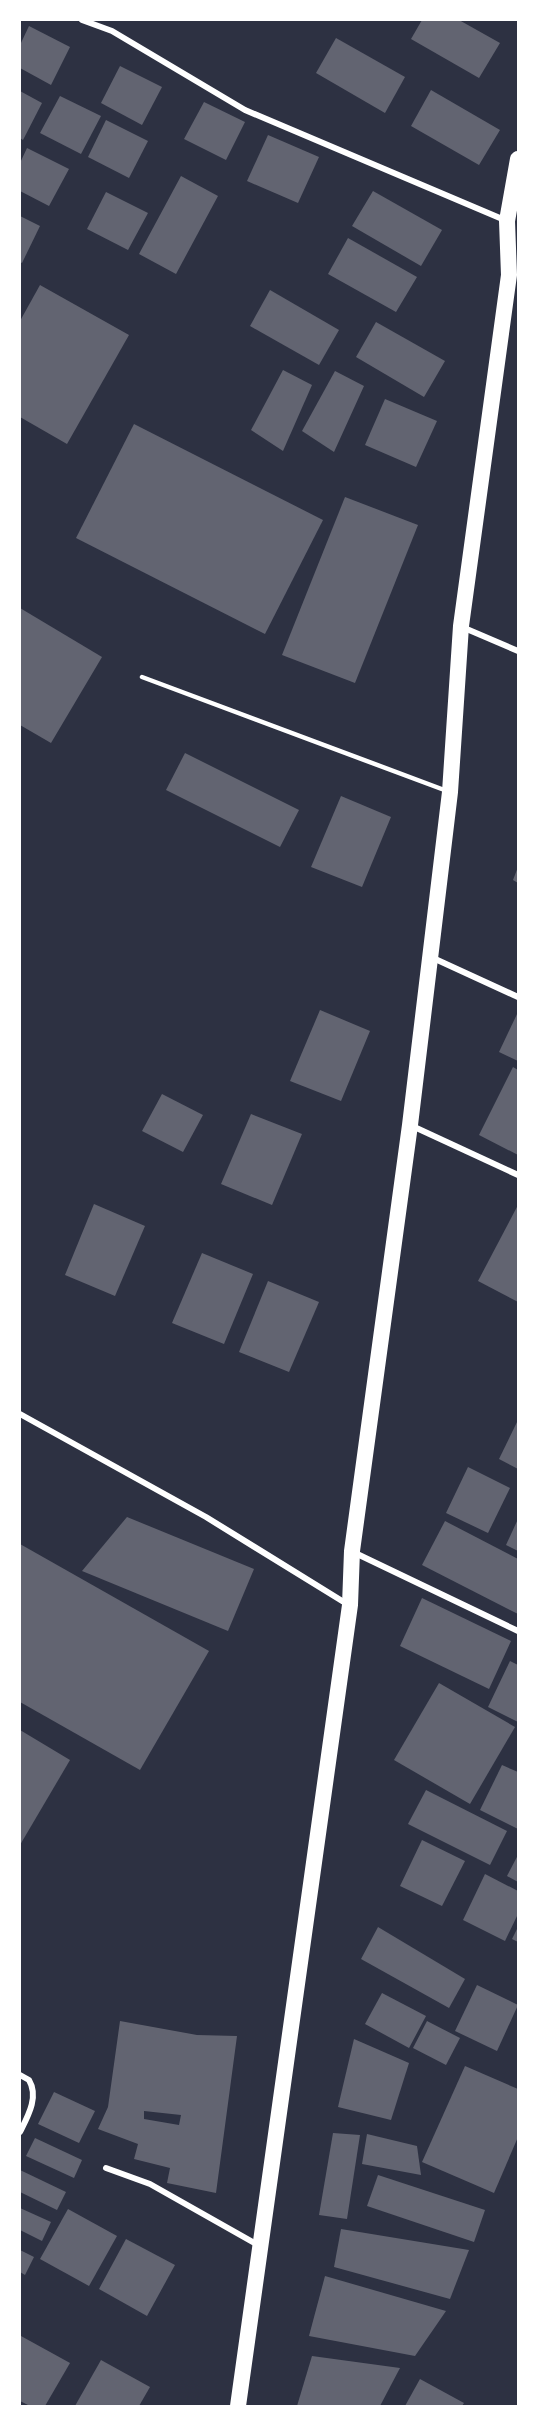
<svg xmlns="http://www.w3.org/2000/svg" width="538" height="2426" font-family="Arial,sans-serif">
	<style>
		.building { fill: #626471; fill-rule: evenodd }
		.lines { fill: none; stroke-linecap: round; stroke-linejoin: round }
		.service { stroke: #fff; stroke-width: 4.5 }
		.minor { stroke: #fff; stroke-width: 6 }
		.trunk { stroke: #fff; stroke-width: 16 }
	</style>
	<rect width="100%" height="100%" fill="#2d3142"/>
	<g class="building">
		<path d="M422 20H459L500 43 479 78 411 39Z"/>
		<path d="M29 26 70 47 51 85 20 68V45Z"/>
		<path d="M336 38 405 77 385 113 316 73Z"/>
		<path d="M120 66 162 87 142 125 101 103Z"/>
		<path d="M431 90 500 130 479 165 411 126Z"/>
		<path d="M20 91 42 103 23 140 20 138Z"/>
		<path d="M60 96 101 116 81 154 40 133Z"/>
		<path d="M204 102 245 122 226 160 184 139Z"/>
		<path d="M106 120 148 141 129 178 88 157Z"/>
		<path d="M268 135 319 157 298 203 247 181Z"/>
		<path d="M27 148 69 169 49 206 20 191V163Z"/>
		<path d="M181 176 218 196 176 274 139 254Z"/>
		<path d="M373 191 442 230 421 266 352 226Z"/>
		<path d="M106 192 148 213 128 250 87 229Z"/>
		<path d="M20 216 40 226 22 263 20 262Z"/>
		<path d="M348 238 417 277 396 312 328 274Z"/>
		<path d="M40 285 129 335 67 444 20 417V321Z"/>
		<path d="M270 290 339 330 319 365 250 326Z"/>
		<path d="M376 322 445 361 424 397 356 357Z"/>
		<path d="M283 370 312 385 283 451 251 430Z"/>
		<path d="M335 371 364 386 334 452 302 431Z"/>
		<path d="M385 399 437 421 416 467 365 445Z"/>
		<path d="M134 424 323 520 265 634 76 538Z"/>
		<path d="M345 497 418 525 355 683 282 655Z"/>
		<path d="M20 608 102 657 51 743 20 725Z"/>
		<path d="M185 753 299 810 280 847 166 790Z"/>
		<path d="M341 796 391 817 362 887 311 867Z"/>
		<path d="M518 867V883L513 880Z"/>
		<path d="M320 1010 370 1031 341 1101 290 1081Z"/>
		<path d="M518 1012V1061L499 1052Z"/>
		<path d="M513 1067 518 1070V1155L479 1135Z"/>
		<path d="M162 1094 203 1115 183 1152 142 1131Z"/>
		<path d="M251 1114 302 1134 272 1205 221 1184Z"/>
		<path d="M94 1204 145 1226 115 1296 65 1275Z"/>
		<path d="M518 1205V1302L478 1281Z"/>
		<path d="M202 1253 253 1274 224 1344 172 1323Z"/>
		<path d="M268 1281 319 1302 289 1372 239 1352Z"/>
		<path d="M518 1420V1469L499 1459Z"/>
		<path d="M468 1467 510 1488 488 1533 446 1513Z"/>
		<path d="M127 1517 254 1569 228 1631 82 1571Z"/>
		<path d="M518 1519V1551L506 1545Z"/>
		<path d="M445 1521 518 1559V1614L422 1565Z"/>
		<path d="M20 1544 209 1651 140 1770 20 1702Z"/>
		<path d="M422 1598 511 1641 489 1689 400 1646Z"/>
		<path d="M510 1661 518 1665V1722L488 1707Z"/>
		<path d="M439 1683 515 1727 470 1804 394 1760Z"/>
		<path d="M20 1730 70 1760 20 1845Z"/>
		<path d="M502 1765 518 1772V1829L480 1810Z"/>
		<path d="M426 1790 507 1831 490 1865 408 1824Z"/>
		<path d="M422 1840 465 1861 442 1906 400 1886Z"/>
		<path d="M518 1855V1882L507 1876Z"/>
		<path d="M485 1874 518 1891V1914L505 1941 463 1920Z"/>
		<path d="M378 1927 465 1979 449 2008 361 1959Z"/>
		<path d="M518 1927V1942L512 1939Z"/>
		<path d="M477 1985 518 2005 497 2051 455 2031Z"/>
		<path d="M382 1993 426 2016 409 2048 365 2024Z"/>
		<path d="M120 2021 197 2035 237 2036 216 2193 167 2183 170 2168 134 2159 138 2144 98 2129 108 2107ZM144 2111 181 2115 179 2125 144 2119Z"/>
		<path d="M427 2021 460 2038 446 2065 413 2048Z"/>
		<path d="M354 2039 409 2063 391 2120 338 2107Z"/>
		<path d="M465 2066 518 2089V2137L494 2193 422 2162Z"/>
		<path d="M54 2092 95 2111 79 2143 38 2124Z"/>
		<path d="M333 2133 360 2135 347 2219 319 2215Z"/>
		<path d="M367 2134 417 2146 421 2175 362 2164Z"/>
		<path d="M35 2138 82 2160 74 2178 26 2156Z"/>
		<path d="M20 2170 66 2192 57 2210 20 2192Z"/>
		<path d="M378 2175 485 2210 474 2242 367 2206Z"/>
		<path d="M20 2208 51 2222 42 2241 20 2230Z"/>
		<path d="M68 2209 117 2236 89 2286 40 2259Z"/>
		<path d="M341 2229 469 2250 450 2299 334 2267Z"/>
		<path d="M126 2239 175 2265 147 2316 99 2289Z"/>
		<path d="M20 2250 34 2257 25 2275 20 2272Z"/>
		<path d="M325 2276 446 2311 415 2356 309 2336Z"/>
		<path d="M21 2336 70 2363 45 2406H30L20 2401Z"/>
		<path d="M312 2356 400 2368 380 2406H297Z"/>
		<path d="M101 2360 150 2387 139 2406H75Z"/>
		<path d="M420 2379 464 2403 462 2406H405Z"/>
	</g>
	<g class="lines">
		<path class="service" d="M142 677 447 791"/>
		<g class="minor">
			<path d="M82 20 112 31 245 110 507 221"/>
			<path d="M462 627 518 651"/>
			<path d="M433 958 518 997"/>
			<path d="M410 1125 518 1175"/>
			<path d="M20 1414 206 1517 347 1604"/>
			<path d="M353 1552 518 1631"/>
			<path d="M20 2075 29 2080C39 2097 28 2116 20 2132"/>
			<path d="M106 2168 150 2184 258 2245"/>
		</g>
		<path class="trunk" d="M238 2406 350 1605 352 1551 410 1125 450 792 461 626 509 275 507 221 518 159"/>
	</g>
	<rect width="538" height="2426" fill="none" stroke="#ffffff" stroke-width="42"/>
</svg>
